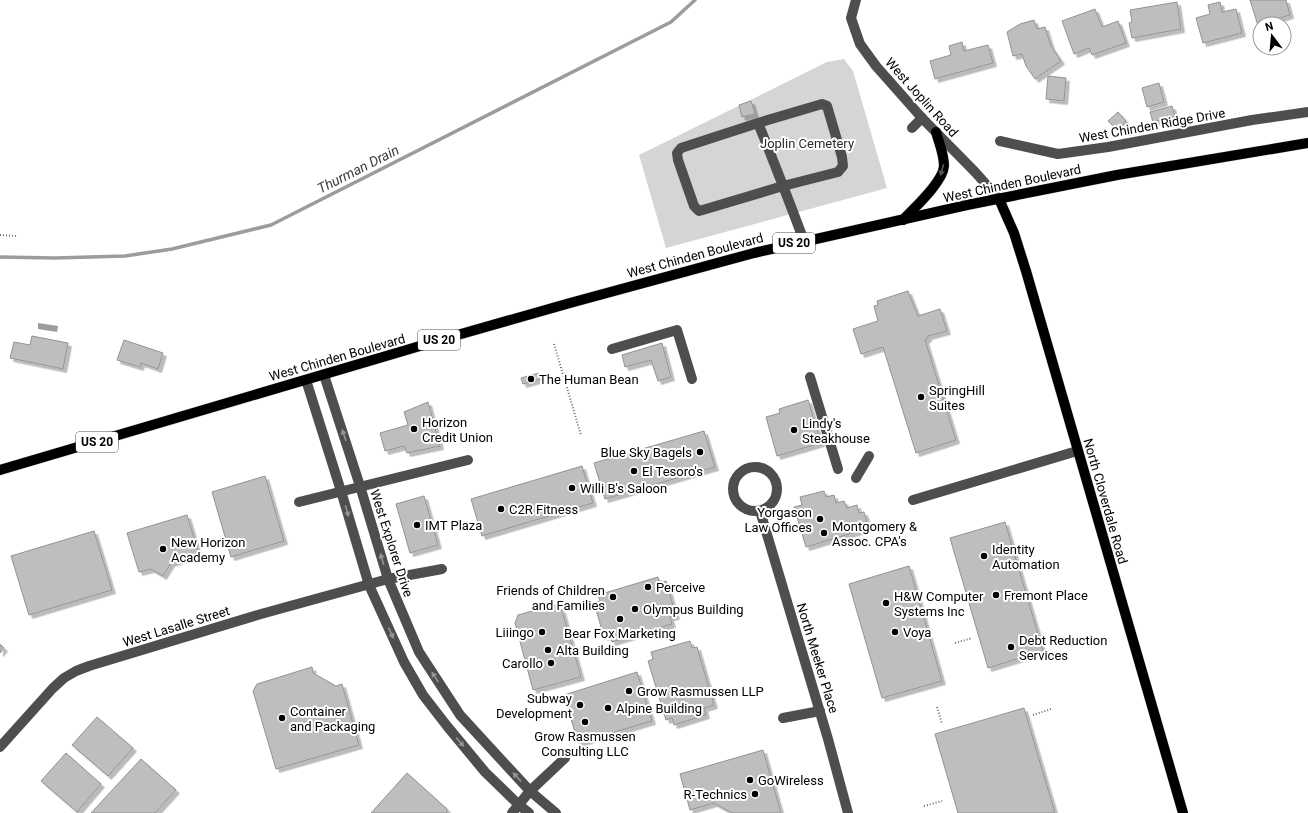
<svg xmlns="http://www.w3.org/2000/svg" width="1308" height="813" font-family="Roboto,sans-serif">
	<style>
		.green { fill: #d5d5d5 }
		.water { fill: #9c9c9c }
		.lines { fill: none; stroke-linecap: round; stroke-linejoin: round }
		.stream { stroke: #9c9c9c; stroke-width: 3.5 }
		.building { fill: #bebebe; stroke: #929292; filter: url(#shadow) }
		.major-casing { stroke: #dbdbdb; stroke-width: 11 }
		.path { stroke: #707070; stroke-width: 2; stroke-dasharray: 1 2; stroke-linecap: butt }
		.minor { stroke: #4e4e4e; stroke-width: 10 }
		.major { stroke: #000; stroke-width: 10 }
		.oneway { fill: #595959 }
		.oneway2 { fill: #959595 }
		.poi-dot { fill: #000; stroke: #fff; stroke-width: 1.5 }
		.labels { text-anchor: middle; stroke-width: 4; stroke-linejoin: round; paint-order: stroke }
		.shield { fill: #fff; stroke: #4c4c4c; stroke-width: 1 }
		.shield-label { font-size: 12px; font-weight: bold; fill: #000 }
		.street-label { font-size: 13px; fill: #000; stroke: #fff }
		.park-label { font-size: 13px; fill: #2c2c2c; stroke: #fff }
		.poi-label { font-size: 13px; fill: #000; stroke: #fff; text-anchor: start }
		.water-label { font-size: 14px; font-style: italic; fill: #3d3d3d; stroke: #fff }
	</style>
	<defs>
		<filter id="shadow"><feDropShadow dx="3.5" dy="3.5" stdDeviation="0" flood-color="#0004"/></filter>
	</defs>
	<rect width="100%" height="100%" fill="#fff"/>
	<path class="green" d="M844 59 853 71 887 188 666 248 639 155 827 62Z"/>
	<path class="water" d="M38 323 58 326 57 332 38 329Z"/>
	<g class="lines">
		<path class="stream" d="M0 257 55 258 125 256 172 249 271 225 671 22 695 0"/>
	</g>
	<g class="building">
		<path d="M1250 0H1286L1290 15 1270 21 1271 24H1260V32Z"/>
		<path d="M1177 2 1181 29 1132 38 1129 23 1132 22 1130 10Z"/>
		<path d="M1220 2 1222 12 1236 9 1242 33 1203 43 1196 18 1210 14 1208 5Z"/>
		<path d="M1095 9 1102 27 1118 21 1126 43 1092 55 1089 48 1074 54 1062 21Z"/>
		<path d="M1034 20 1037 29 1045 27 1051 46 1061 61 1035 79 1026 66 1022 54 1013 56 1007 32 1020 24Z"/>
		<path d="M962 42 964 51 988 45 993 63 935 79 930 61 951 55 949 46Z"/>
		<path d="M1048 76 1066 78 1064 101 1046 99Z"/>
		<path d="M1159 83 1164 102 1147 107 1142 88Z"/>
		<path d="M751 101 755 114 742 117 739 105Z"/>
		<path d="M1172 106 1175 116 1153 122 1150 112Z"/>
		<path d="M1118 112 1126 121 1117 130 1108 121Z"/>
		<path d="M908 291 918 316 940 309 947 331 928 336V338L925 340 956 440 916 453 883 347 861 354 853 329 878 321 874 306 878 305 877 301Z"/>
		<path d="M32 336 68 343 63 369 10 358 14 342 30 345Z"/>
		<path d="M124 340 163 353 158 369 141 363 140 367 117 360Z"/>
		<path d="M662 343 671 377 658 381 651 360 625 367 622 355Z"/>
		<path d="M539 373 541 379 523 384 521 378Z"/>
		<path d="M808 400 821 443 777 456 766 417 780 413 779 409Z"/>
		<path d="M428 402 440 446 407 453 404 446 385 451 380 433 408 425 404 412Z"/>
		<path d="M704 431 715 467 605 499 594 463Z"/>
		<path d="M582 466 593 503 482 536 471 499Z"/>
		<path d="M265 476 284 541 231 557 212 492Z"/>
		<path d="M824 491 826 497 834 495 836 503 844 501 847 508 857 505 859 513 864 512 869 528 806 547 794 507 802 505 800 497Z"/>
		<path d="M424 496 438 545 410 553 396 504Z"/>
		<path d="M187 515 199 554 171 563 163 576 151 569 139 572 127 533Z"/>
		<path d="M1005 522 1043 651 988 668 950 538Z"/>
		<path d="M94 531 112 590 29 615 11 556Z"/>
		<path d="M909 566 942 681 882 698 849 584Z"/>
		<path d="M658 577 660 583 666 581 676 616 670 617 672 624 612 642 610 635 604 637 594 603 600 601 598 595Z"/>
		<path d="M554 605 562 610 581 677 533 690 515 623 518 615Z"/>
		<path d="M690 641 692 648 697 647 714 705 704 708 706 715 674 725 672 718 666 720 648 661 653 659 651 652Z"/>
		<path d="M0 644 4 648 0 653Z"/>
		<path d="M312 667 313 673 336 686 342 684 359 745 276 769 253 691 257 684Z"/>
		<path d="M637 672 652 721 578 743 564 695Z"/>
		<path d="M1024 708 1055 813H958L935 734Z"/>
		<path d="M97 717 133 748 108 776 72 745Z"/>
		<path d="M763 750 781 813H732L714 803 690 810 680 774Z"/>
		<path d="M66 753 101 784 77 812 41 781Z"/>
		<path d="M141 759 176 790 155 813H91Z"/>
		<path d="M407 773 447 809V813H371Z"/>
	</g>
	<g class="lines">
		<defs>
			<g id="major">
				<path d="M999 199 1014 233 1026 271 1183 813"/>
				<path d="M903 220C914 208 943 182 944 166 944 154 939 143 936 132"/>
				<path d="M0 470 447 338 570 303 754 253 967 205 1117 175 1308 143"/>
			</g>
		</defs>
		<use href="#major" class="major-casing"/>
		<g class="path">
			<path d="M0 235 17 236"/>
			<path d="M554 344 581 435"/>
			<path d="M955 643 972 638"/>
			<path d="M937 707 942 724"/>
			<path d="M1033 715 1051 709"/>
			<path d="M924 806 942 801"/>
		</g>
		<g class="minor">
			<path d="M856 0 851 18 860 44 876 66 922 118 976 173 999 199"/>
			<path d="M758 123 822 104 827 106 842 157 843 166 838 172 783 186 706 209 699 211 694 206 678 160 677 153 681 148 758 123C774 162 789 201 804 241"/>
			<path d="M912 128 922 118"/>
			<path d="M1000 141 1058 154 1108 147 1252 120 1308 112"/>
			<path d="M612 349 677 330 692 379"/>
			<path d="M324 375 360 486 388 579 419 652 460 715 530 791 556 813"/>
			<path d="M810 377 838 469"/>
			<path d="M306 380 341 491 369 585 404 662 423 695 447 726 485 772 519 805 529 813"/>
			<circle cx="755" cy="489" r="22"/>
			<path d="M856 478 869 456"/>
			<path d="M913 500 1077 451"/>
			<path d="M299 502 468 460"/>
			<path d="M760 511 828 739 848 813"/>
			<path d="M783 718 820 711"/>
			<path d="M0 747 53 688 64 678 76 671 89 666 261 614 388 579 442 569"/>
			<path d="M512 813 530 791 565 758"/>
		</g>
		<use href="#major" class="major"/>
	</g>
	<defs><path id="oneway-solid" d="M-6-.8H1V-3.2L6.5 0L1 3.2V.8H-6Z"/></defs>
	<use class="oneway" href="#oneway-solid" transform="translate(942 170) rotate(105)"/>
	<g class="oneway2">
		<use href="#oneway-solid" transform="translate(344 435) rotate(-108)"/>
		<use href="#oneway-solid" transform="translate(347 511) rotate(74)"/>
		<use href="#oneway-solid" transform="translate(382 559) rotate(-107)"/>
		<use href="#oneway-solid" transform="translate(391 633) rotate(65)"/>
		<use href="#oneway-solid" transform="translate(435 677) rotate(-123)"/>
		<use href="#oneway-solid" transform="translate(460 742) rotate(50)"/>
		<use href="#oneway-solid" transform="translate(517 777) rotate(-133)"/>
	</g>
	<g class="poi-dot">
		<circle cx="531" cy="379" r="4"/>
		<circle cx="921" cy="397" r="4"/>
		<circle cx="414" cy="429" r="4"/>
		<circle cx="794" cy="430" r="4"/>
		<circle cx="700" cy="452" r="4"/>
		<circle cx="634" cy="471" r="4"/>
		<circle cx="572" cy="488" r="4"/>
		<circle cx="501" cy="509" r="4"/>
		<circle cx="820" cy="519" r="4"/>
		<circle cx="417" cy="525" r="4"/>
		<circle cx="824" cy="533" r="4"/>
		<circle cx="163" cy="549" r="4"/>
		<circle cx="984" cy="556" r="4"/>
		<circle cx="648" cy="587" r="4"/>
		<circle cx="996" cy="595" r="4"/>
		<circle cx="613" cy="597" r="4"/>
		<circle cx="886" cy="603" r="4"/>
		<circle cx="635" cy="609" r="4"/>
		<circle cx="620" cy="619" r="4"/>
		<circle cx="542" cy="632" r="4"/>
		<circle cx="895" cy="632" r="4"/>
		<circle cx="1011" cy="647" r="4"/>
		<circle cx="548" cy="650" r="4"/>
		<circle cx="551" cy="663" r="4"/>
		<circle cx="629" cy="691" r="4"/>
		<circle cx="580" cy="705" r="4"/>
		<circle cx="608" cy="708" r="4"/>
		<circle cx="282" cy="718" r="4"/>
		<circle cx="585" cy="722" r="4"/>
		<circle cx="750" cy="780" r="4"/>
		<circle cx="755" cy="794" r="4"/>
	</g>
	<g class="labels">
		<g class="shield">
			<rect x="773" y="233" width="42" height="20" rx="3"/>
			<rect x="418" y="330" width="42" height="20" rx="3"/>
			<rect x="76" y="432" width="42" height="20" rx="3"/>
		</g>
		<g class="shield-label">
			<text x="794" y="247">US 20</text>
			<text x="439" y="344">US 20</text>
			<text x="97" y="446">US 20</text>
		</g>
		<g class="street-label">
			<text transform="translate(922 97) rotate(48)" y="5">West Joplin Road</text>
			<text transform="translate(1152 125) rotate(-10)" y="5">West Chinden Ridge Drive</text>
			<text transform="translate(1012 183) rotate(-12)" y="5">West Chinden Boulevard</text>
			<text transform="translate(695 255) rotate(-15)" y="5">West Chinden Boulevard</text>
			<text transform="translate(337 357) rotate(-16)" y="5">West Chinden Boulevard</text>
			<text transform="translate(1106 501) rotate(74)" y="5">North Cloverdale Road</text>
			<text transform="translate(392 543) rotate(72)" y="5">West Explorer Drive</text>
			<text transform="translate(176 626) rotate(-17)" y="5">West Lasalle Street</text>
			<text transform="translate(818 658) rotate(73)" y="5">North Meeker Place</text>
		</g>
		<g class="park-label">
			<text x="807" y="148">Joplin Cemetery</text>
		</g>
		<g class="poi-label">
			<text x="539" y="384">The Human Bean</text>
			<text x="929" y="395">SpringHill<tspan x="929" dy="15">Suites</tspan></text>
			<text x="422" y="427">Horizon<tspan x="422" dy="15">Credit Union</tspan></text>
			<text x="802" y="428">Lindy's<tspan x="802" dy="15">Steakhouse</tspan></text>
			<text x="692" y="457" text-anchor="end">Blue Sky Bagels</text>
			<text x="642" y="476">El Tesoro's</text>
			<text x="580" y="493">Willi B's Saloon</text>
			<text x="509" y="514">C2R Fitness</text>
			<text x="812" y="517" text-anchor="end">Yorgason<tspan x="812" dy="15">Law Offices</tspan></text>
			<text x="425" y="530">IMT Plaza</text>
			<text x="832" y="531">Montgomery &amp;<tspan x="832" dy="15">Assoc. CPA's</tspan></text>
			<text x="171" y="547">New Horizon<tspan x="171" dy="15">Academy</tspan></text>
			<text x="992" y="554">Identity<tspan x="992" dy="15">Automation</tspan></text>
			<text x="656" y="592">Perceive</text>
			<text x="605" y="595" text-anchor="end">Friends of Children<tspan x="605" dy="15">and Families</tspan></text>
			<text x="1004" y="600">Fremont Place</text>
			<text x="894" y="601">H&amp;W Computer<tspan x="894" dy="15">Systems Inc</tspan></text>
			<text x="643" y="614">Olympus Building</text>
			<text x="534" y="637" text-anchor="end">Liiingo</text>
			<text x="903" y="637">Voya</text>
			<text x="620" y="638" text-anchor="middle">Bear Fox Marketing</text>
			<text x="1019" y="645">Debt Reduction<tspan x="1019" dy="15">Services</tspan></text>
			<text x="556" y="655">Alta Building</text>
			<text x="543" y="668" text-anchor="end">Carollo</text>
			<text x="637" y="696">Grow Rasmussen LLP</text>
			<text x="572" y="703" text-anchor="end">Subway<tspan x="572" dy="15">Development</tspan></text>
			<text x="616" y="713">Alpine Building</text>
			<text x="290" y="716">Container<tspan x="290" dy="15">and Packaging</tspan></text>
			<text x="585" y="741" text-anchor="middle">Grow Rasmussen<tspan x="585" dy="15">Consulting LLC</tspan></text>
			<text x="758" y="785">GoWireless</text>
			<text x="747" y="799" text-anchor="end">R-Technics</text>
		</g>
		<g class="water-label">
			<text transform="translate(358 169) rotate(-27)" y="5">Thurman Drain</text>
		</g>
	</g>
	<g transform="translate(1272 36) rotate(344)"><circle r="19" fill="#ffffff" stroke="#999999"/>
	<path d="M0-3L7 15L0 10L-7 15Z" fill="#000000"/>
	<text y="-6" font-size="11" font-weight="bold" text-anchor="middle" fill="#000000">N</text>
	</g>
</svg>
